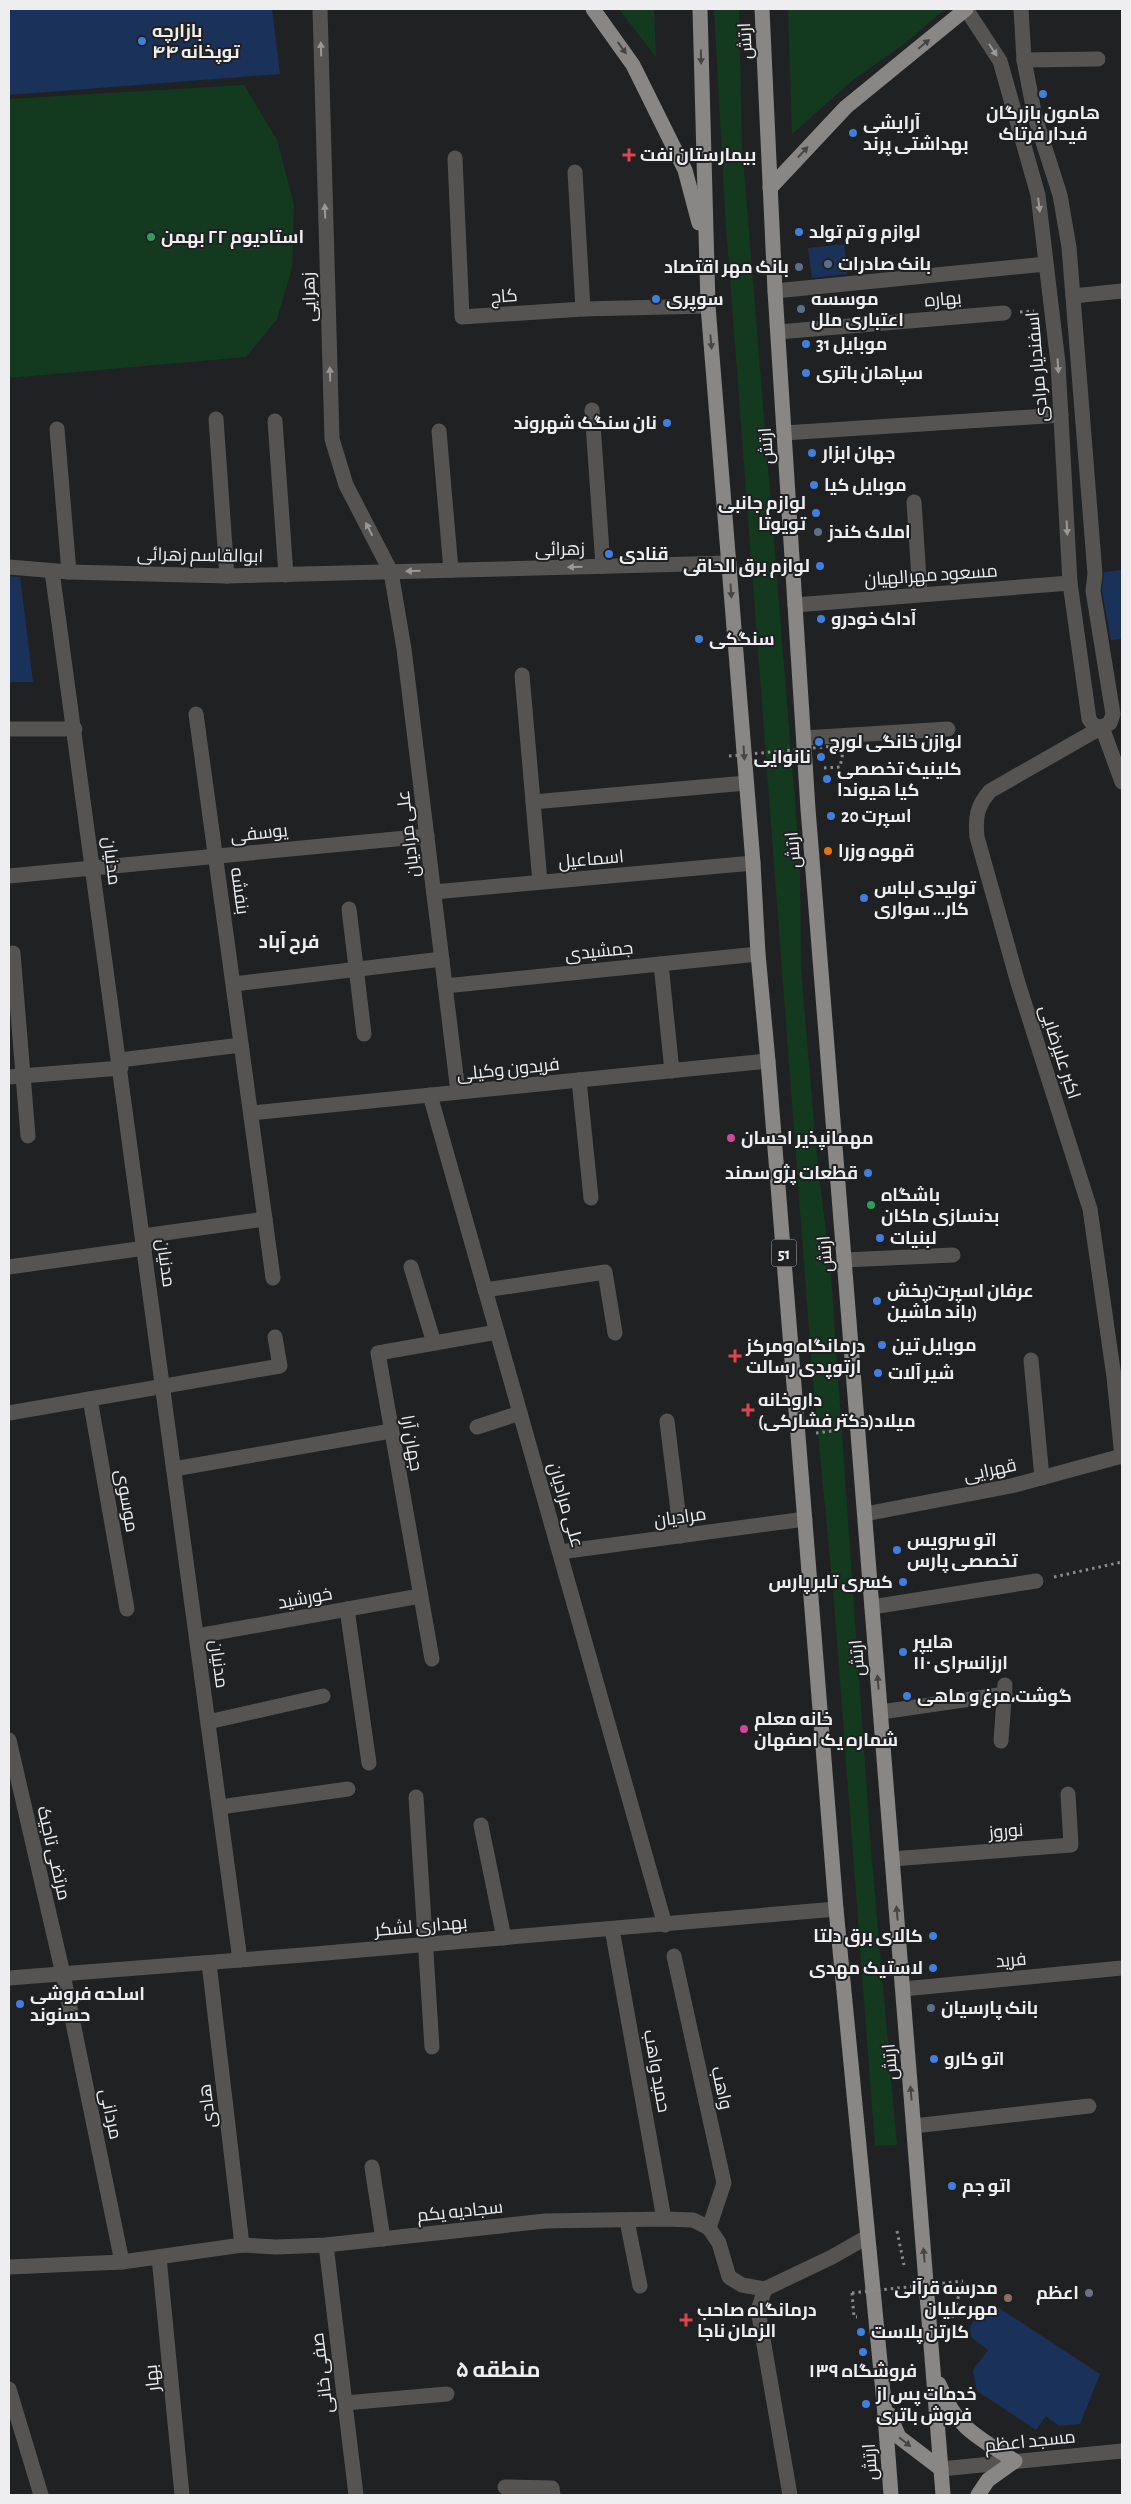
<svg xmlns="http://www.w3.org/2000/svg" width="1131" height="2504" font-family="'Alegreya Sans',Cairo,sans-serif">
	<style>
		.green { fill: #133a1f }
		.building { fill: #1a3259 }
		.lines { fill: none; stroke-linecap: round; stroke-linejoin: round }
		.path { stroke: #8a8a8c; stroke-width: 3; stroke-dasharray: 2.5 4; stroke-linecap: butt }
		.minor { stroke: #555453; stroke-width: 15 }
		.major { stroke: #898786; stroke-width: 15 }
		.path-bridge { stroke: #8a8a8c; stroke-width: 3; stroke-dasharray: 2.5 4; stroke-linecap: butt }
		.oneway { fill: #454546 }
		.oneway2 { fill: #9a999a }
		.shop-dot { fill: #3f7fe0; stroke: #202123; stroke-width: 2 }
		.health-dot { fill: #e0444e; stroke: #202123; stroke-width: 2 }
		.leisure-dot { fill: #2e9e5b; stroke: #202123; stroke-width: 2 }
		.service-dot { fill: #5c6f8a; stroke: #202123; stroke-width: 2 }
		.food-dot { fill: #e8710a; stroke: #202123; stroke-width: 2 }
		.hotel-dot { fill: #d1479c; stroke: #202123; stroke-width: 2 }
		.worship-dot { fill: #6b7280; stroke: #202123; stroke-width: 2 }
		.education-dot { fill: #8d6e63; stroke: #202123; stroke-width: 2 }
		.labels { text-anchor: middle; stroke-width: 4; stroke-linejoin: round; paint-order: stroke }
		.shield { fill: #202123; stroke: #b0b0b2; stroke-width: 1 }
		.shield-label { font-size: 16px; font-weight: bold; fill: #eeeef0 }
		.poi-label { font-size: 18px; font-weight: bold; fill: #eeeef0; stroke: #202123; text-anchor: start }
		.street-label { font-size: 18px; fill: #eeeef0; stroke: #202123 }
		.neighbourhood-label { font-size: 19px; font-weight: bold; fill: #eeeef0; stroke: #202123 }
		.district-label { font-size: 22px; font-weight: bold; fill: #eeeef0; stroke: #202123 }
	</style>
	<rect width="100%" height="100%" fill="#202123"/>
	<g class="green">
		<path d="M619 9H654L656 57Z"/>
		<path d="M714 9H739L742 145 800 864 801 970 816 1147 831 1276 871 1851 897 2145 875 2146 834 1602 812 1370 725 212Z"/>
		<path d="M788 9H945L904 44 853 80 792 134Z"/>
		<path d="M244 85 277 140 294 205 292 268 277 319 246 357 9 378V99Z"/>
	</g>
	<g class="building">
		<path d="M9 9H272L280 74 9 95Z"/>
		<path d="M844 244 847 274 812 278 808 248Z"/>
		<path d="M1122 570V639L1111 640 1102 591 1104 572Z"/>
		<path d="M9 576 20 577 33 682H9Z"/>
		<path d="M996 2306 1100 2374 1080 2424 1059 2426 1046 2416 1036 2430 977 2391 973 2370 988 2350 971 2337 970 2326 981 2310 989 2315Z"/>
	</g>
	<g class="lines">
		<g class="path">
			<path d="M1020 312 1034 311"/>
			<path d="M824 768 840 767 843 752"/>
			<path d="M816 1433 840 1430"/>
			<path d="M1054 1577 1122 1562"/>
			<path d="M897 2231 904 2265"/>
			<path d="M852 2293 854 2317H857"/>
			<path d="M947 2319H952L963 2281"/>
		</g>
		<g class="minor">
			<path d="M320 9 332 439 346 485 391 572 404 649 458 1092"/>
			<path d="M966 9 1000 61 1038 195 1058 363 1070 583 1089 719 1094 726 1102 727 1110 723 1113 714 1093 591 1095 574 1069 247 1060 195 1035 117 1024 60 1021 9"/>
			<path d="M1024 60 1098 59"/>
			<path d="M455 158 462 317 583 309 708 306"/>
			<path d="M575 172 583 309"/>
			<path d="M775 291 1046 264"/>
			<path d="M1073 296 1122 291"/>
			<path d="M778 332 1004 313"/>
			<path d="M592 410 603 566"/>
			<path d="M216 419 227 576"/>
			<path d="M275 421 286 575"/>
			<path d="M57 429 69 572"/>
			<path d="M439 431 451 570"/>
			<path d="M784 433 1061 415"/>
			<path d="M914 502 920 594"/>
			<path d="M9 567 69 572 227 576 729 563"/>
			<path d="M52 571 240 1960"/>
			<path d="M795 605 1070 583"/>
			<path d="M522 675 540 882"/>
			<path d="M196 714 273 1278"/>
			<path d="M9 729H75"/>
			<path d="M804 738 948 729"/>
			<path d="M1122 782 1102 727 990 791C977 806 975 817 977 837L1018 983 1090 1209 1114 1377 1122 1457"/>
			<path d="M533 802 746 783"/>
			<path d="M9 876 427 836"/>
			<path d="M434 892 753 863"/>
			<path d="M349 909 364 1034"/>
			<path d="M13 953 28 1136"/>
			<path d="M661 964 672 1071"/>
			<path d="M234 984 442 959"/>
			<path d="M445 986 758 954"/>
			<path d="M120 1060 241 1045"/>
			<path d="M9 1077 121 1068"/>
			<path d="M579 1080 591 1198"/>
			<path d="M430 1095 665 1925"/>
			<path d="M251 1113 768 1061"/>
			<path d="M143 1236 265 1219"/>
			<path d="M844 1260 953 1255"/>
			<path d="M9 1267 145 1248"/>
			<path d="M411 1267 434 1343"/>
			<path d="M485 1290 605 1272 615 1333"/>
			<path d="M1031 1360 1042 1478"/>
			<path d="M90 1399 127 1609"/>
			<path d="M9 1413 280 1366 275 1337"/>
			<path d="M667 1421 681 1536"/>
			<path d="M477 1427 520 1413"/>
			<path d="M174 1469 391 1431"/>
			<path d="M865 1514 1011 1486 1122 1456"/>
			<path d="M560 1552 805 1519"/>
			<path d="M872 1607 1036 1581"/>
			<path d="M347 1609 369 1763"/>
			<path d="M197 1636 420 1596"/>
			<path d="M432 1659 378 1353 497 1332"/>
			<path d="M881 1712 1005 1694"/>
			<path d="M208 1722 323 1696"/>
			<path d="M9 1740 63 1974 122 2262"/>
			<path d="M1001 1741 1005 1685"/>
			<path d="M416 1797 432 2047"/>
			<path d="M220 1807 348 1789"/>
			<path d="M481 1825 504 1938"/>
			<path d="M892 1859 1071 1845 1068 1794"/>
			<path d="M612 1929 664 2219"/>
			<path d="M674 1956 724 2183 709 2228"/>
			<path d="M209 1963 242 2245"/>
			<path d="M9 1978 303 1955 836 1909"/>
			<path d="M903 1989 1122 1968"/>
			<path d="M914 2126 1089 2106"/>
			<path d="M372 2167 383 2239"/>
			<path d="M627 2221 640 2286"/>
			<path d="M326 2245 356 2495"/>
			<path d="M159 2257 182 2495"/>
			<path d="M9 2267 122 2262 242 2245 276 2247 326 2245 545 2221 664 2219 693 2220 709 2228 719 2243 729 2277 742 2285 765 2289 832 2257 867 2237"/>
			<path d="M765 2289 758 2310 790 2495"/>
			<path d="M9 2389 41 2495"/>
			<path d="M345 2403 447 2394"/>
			<path d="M941 2469 1122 2451"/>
			<path d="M505 2487 552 2488 553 2495"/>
		</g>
		<g class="major">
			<path d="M593 9 633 65 685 170 699 223"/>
			<path d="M700 9 708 306 753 863 758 954 768 1061 836 1909 884 2403 891 2495"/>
			<path d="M762 9 775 291 808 809 943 2495"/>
			<path d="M770 188 846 107 966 9"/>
			<path d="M939 2384C957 2429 976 2436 1015 2461L988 2480 978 2495"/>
			<path d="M889 2414 899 2437 941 2469"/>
		</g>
		<g class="path-bridge">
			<path d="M729 756 845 745"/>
			<path d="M852 2293 963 2281"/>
		</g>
	</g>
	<defs><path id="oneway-solid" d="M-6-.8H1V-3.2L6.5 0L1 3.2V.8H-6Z" transform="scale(1.25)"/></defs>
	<g class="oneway">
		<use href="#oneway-solid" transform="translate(924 44) rotate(-39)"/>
		<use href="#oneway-solid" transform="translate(622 48) rotate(54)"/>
		<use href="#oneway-solid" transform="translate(701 57) rotate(89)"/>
		<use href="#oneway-solid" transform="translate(803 152) rotate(-47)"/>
		<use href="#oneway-solid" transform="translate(711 342) rotate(85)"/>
		<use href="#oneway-solid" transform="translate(731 591) rotate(86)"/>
		<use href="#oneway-solid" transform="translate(744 753) rotate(86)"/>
		<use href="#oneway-solid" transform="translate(878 1682) rotate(-95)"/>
		<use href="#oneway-solid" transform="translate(897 1913) rotate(-95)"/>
		<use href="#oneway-solid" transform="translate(911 2093) rotate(-95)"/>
		<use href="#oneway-solid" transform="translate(924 2255) rotate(-95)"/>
		<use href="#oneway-solid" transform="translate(905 2442) rotate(38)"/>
	</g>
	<g class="oneway2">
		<use href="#oneway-solid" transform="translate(321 49) rotate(-92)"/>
		<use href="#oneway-solid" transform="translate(993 50) rotate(57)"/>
		<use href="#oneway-solid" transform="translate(1039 205) rotate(83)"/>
		<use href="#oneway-solid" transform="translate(325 211) rotate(-92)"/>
		<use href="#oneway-solid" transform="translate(1058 366) rotate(86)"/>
		<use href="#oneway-solid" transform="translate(330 374) rotate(-92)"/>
		<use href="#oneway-solid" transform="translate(1067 528) rotate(87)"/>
		<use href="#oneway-solid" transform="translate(369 529) rotate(-117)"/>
		<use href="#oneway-solid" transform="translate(575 567) rotate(179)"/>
		<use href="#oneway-solid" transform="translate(413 571) rotate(179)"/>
	</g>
	<g class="shop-dot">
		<circle cx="142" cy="41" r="5"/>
		<circle cx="1043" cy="94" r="5"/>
		<circle cx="853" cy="133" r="5"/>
		<circle cx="799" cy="232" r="5"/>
		<circle cx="656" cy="299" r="5"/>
		<circle cx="806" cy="344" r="5"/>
		<circle cx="806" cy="373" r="5"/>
		<circle cx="667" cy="423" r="5"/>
		<circle cx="812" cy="453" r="5"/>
		<circle cx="814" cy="485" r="5"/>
		<circle cx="816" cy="513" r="5"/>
		<circle cx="609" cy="554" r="5"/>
		<circle cx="820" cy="566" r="5"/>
		<circle cx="821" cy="619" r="5"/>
		<circle cx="699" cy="639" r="5"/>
		<circle cx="819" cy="742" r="5"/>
		<circle cx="821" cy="757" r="5"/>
		<circle cx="827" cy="779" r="5"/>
		<circle cx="831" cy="816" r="5"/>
		<circle cx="864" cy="898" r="5"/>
		<circle cx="868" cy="1173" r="5"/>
		<circle cx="880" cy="1238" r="5"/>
		<circle cx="877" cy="1301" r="5"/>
		<circle cx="882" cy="1345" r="5"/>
		<circle cx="878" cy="1373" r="5"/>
		<circle cx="897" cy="1550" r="5"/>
		<circle cx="903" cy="1582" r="5"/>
		<circle cx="903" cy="1652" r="5"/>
		<circle cx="907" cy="1696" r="5"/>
		<circle cx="933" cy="1936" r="5"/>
		<circle cx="933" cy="1968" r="5"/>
		<circle cx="20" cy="2004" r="5"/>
		<circle cx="934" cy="2059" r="5"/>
		<circle cx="952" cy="2186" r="5"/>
		<circle cx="861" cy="2332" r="5"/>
		<circle cx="863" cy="2352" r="5"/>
		<circle cx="866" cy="2404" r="5"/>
	</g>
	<g class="health-dot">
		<path d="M626.5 147.5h5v5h5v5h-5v5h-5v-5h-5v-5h5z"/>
		<path d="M732.5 1348.5h5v5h5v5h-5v5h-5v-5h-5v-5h5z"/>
		<path d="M745.5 1402.5h5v5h5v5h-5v5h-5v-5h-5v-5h5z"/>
		<path d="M683.5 2312.5h5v5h5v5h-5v5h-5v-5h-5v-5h5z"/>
	</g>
	<g class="leisure-dot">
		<circle cx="151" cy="237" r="5"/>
		<circle cx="871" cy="1205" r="5"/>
	</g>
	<g class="service-dot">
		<circle cx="828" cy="264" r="5"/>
		<circle cx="799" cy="267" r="5"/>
		<circle cx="801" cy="309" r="5"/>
		<circle cx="818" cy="532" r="5"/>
		<circle cx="931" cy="2008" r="5"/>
	</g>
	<circle class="food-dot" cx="828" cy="851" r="5"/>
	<g class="hotel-dot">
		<circle cx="731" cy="1138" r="5"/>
		<circle cx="744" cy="1729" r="5"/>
	</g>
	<circle class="worship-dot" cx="1089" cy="2293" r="5"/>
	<circle class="education-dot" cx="1008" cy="2298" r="5"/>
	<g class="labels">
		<rect class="shield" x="771.5" y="1239.5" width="25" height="27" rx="4"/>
		<g class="shield-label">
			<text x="784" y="1259">51</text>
		</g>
		<g class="poi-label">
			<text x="152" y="37">بازارچه<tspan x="152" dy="21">توپخانه ۴۴</tspan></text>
			<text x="1043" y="119" text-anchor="middle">هامون بازرگان<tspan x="1043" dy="21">فیدار فرتاک</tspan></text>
			<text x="863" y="129">آرایشی<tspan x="863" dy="21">بهداشتی پرند</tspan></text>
			<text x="640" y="161">بیمارستان نفت</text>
			<text x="809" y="238">لوازم و تم تولد</text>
			<text x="161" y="243">استادیوم ۲۲ بهمن</text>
			<text x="838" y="270">بانک صادرات</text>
			<text x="789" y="273" text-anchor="end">بانک مهر اقتصاد</text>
			<text x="666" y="305">سوپری</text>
			<text x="811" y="305">موسسه<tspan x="811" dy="21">اعتباری ملل</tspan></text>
			<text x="816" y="350">موبایل 31</text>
			<text x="816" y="379">سپاهان باتری</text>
			<text x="657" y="429" text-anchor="end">نان سنگک شهروند</text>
			<text x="822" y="459">جهان ابزار</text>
			<text x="824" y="491">موبایل کیا</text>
			<text x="806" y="509" text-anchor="end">لوازم جانبی<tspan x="806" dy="21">تویوتا</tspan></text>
			<text x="828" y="538">املاک کندز</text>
			<text x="619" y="560">قنادی</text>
			<text x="810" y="572" text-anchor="end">لوازم برق الحاقی</text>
			<text x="831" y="625">آداک خودرو</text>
			<text x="709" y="645">سنگکی</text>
			<text x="829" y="748">لوازن خانگی لورچ</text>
			<text x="811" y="763" text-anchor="end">نانوایی</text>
			<text x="837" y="775">کلینیک تخصصی<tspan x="837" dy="21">کیا هیوندا</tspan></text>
			<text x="841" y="822">اسپرت 20</text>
			<text x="838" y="857">قهوه وزرا</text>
			<text x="874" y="894">تولیدی لباس<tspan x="874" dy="21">کار... سواری</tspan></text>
			<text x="741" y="1144">مهمانپذیر احسان</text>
			<text x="858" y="1179" text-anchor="end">قطعات پژو سمند</text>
			<text x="881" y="1201">باشگاه<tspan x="881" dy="21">بدنسازی ماکان</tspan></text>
			<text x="890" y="1244">لبنیات</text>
			<text x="887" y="1297">عرفان اسپرت(پخش<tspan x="887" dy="21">باند ماشین)</tspan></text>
			<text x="892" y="1351">موبایل تین</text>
			<text x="746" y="1352">درمانگاه ومرکز<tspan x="746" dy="21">ارتوپدی رسالت</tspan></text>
			<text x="888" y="1379">شیر آلات</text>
			<text x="758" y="1406">داروخانه<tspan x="758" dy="21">میلاد(دکتر فشارکی)</tspan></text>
			<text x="907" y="1546">اتو سرویس<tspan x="907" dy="21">تخصصی پارس</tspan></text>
			<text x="893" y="1588" text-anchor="end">کسری تایر پارس</text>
			<text x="913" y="1648">هایپر<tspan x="913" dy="21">ارزانسرای ۱۱۰</tspan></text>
			<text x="917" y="1702">گوشت،مرغ و ماهی</text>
			<text x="754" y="1725">خانه معلم<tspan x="754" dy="21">شماره یک اصفهان</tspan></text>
			<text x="923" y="1942" text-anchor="end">کالای برق دلتا</text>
			<text x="923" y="1974" text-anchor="end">لاستیک مهدی</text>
			<text x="30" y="2000">اسلحه فروشی<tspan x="30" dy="21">حسنوند</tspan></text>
			<text x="941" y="2014">بانک پارسیان</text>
			<text x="944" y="2065">اتو کارو</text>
			<text x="962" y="2192">اتو جم</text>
			<text x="998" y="2294" text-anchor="end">مدرسه قرآنی<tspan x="998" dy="21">مهرعلیان</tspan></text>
			<text x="1079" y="2299" text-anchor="end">اعظم</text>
			<text x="697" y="2316">درمانگاه صاحب<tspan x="697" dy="21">الزمان ناجا</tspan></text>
			<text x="871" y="2338">کارتن پلاست</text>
			<text x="863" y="2377" text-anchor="middle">فروشگاه ۱۳۹</text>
			<text x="876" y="2400">خدمات پس از<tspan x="876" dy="21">فروش باتری</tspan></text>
		</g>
		<g class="street-label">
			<text transform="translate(745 41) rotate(-93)" y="6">ارتش</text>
			<text transform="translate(504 296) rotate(-4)" y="6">کاج</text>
			<text transform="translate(309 297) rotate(-92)" y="6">زهرایی</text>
			<text transform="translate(943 299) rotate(-5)" y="6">بهاره</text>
			<text transform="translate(1037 367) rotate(-95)" y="6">اسفندیار مرادی</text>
			<text transform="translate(766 446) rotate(-94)" y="6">ارتش</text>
			<text transform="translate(560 549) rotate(-1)" y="6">زهرائی</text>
			<text transform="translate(200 555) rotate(1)" y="6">ابوالقاسم زهرائی</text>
			<text transform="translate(931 575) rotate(-4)" y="6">مسعود مهرالهیان</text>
			<text transform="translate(259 833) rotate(-6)" y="6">یوسفی</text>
			<text transform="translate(408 834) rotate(-97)" y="6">علی مرادیان</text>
			<text transform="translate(793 850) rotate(-95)" y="6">ارتش</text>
			<text transform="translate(591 859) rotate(-5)" y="6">اسماعیل</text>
			<text transform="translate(112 861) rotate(83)" y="6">مدنیان</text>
			<text transform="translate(240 891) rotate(82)" y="6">بنفشه</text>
			<text transform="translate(599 951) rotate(-6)" y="6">جمشیدی</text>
			<text transform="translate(1060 1052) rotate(72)" y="6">اکبر علیرضایی</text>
			<text transform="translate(508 1069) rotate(-6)" y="6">فریدون وکیلی</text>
			<text transform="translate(825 1254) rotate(-95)" y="6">ارتش</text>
			<text transform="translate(166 1263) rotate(82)" y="6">مدنیان</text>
			<text transform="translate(412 1443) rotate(80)" y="6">جهان آرا</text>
			<text transform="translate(990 1470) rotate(-12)" y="6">قهرایی</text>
			<text transform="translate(127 1501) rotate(80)" y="6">موسوی</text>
			<text transform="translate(566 1505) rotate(74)" y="6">علی مرادیان</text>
			<text transform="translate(680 1517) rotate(-8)" y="6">مرادیان</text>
			<text transform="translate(305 1598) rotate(-10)" y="6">خورشید</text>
			<text transform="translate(857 1658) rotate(-95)" y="6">ارتش</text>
			<text transform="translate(219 1664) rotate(82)" y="6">مدنیان</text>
			<text transform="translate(1006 1831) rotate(-5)" y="6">نوروز</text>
			<text transform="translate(54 1853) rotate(77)" y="6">مرتضی تاجیک</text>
			<text transform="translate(421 1926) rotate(-5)" y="6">بهداری لشکر</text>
			<text transform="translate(1011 1960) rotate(-5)" y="6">فرید</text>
			<text transform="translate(890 2062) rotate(-95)" y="6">ارتش</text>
			<text transform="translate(657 2071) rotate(80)" y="6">حمید واهب</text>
			<text transform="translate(722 2088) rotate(77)" y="6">واهب</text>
			<text transform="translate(207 2106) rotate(-97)" y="6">هادی</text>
			<text transform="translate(111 2114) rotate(78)" y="6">مردانی</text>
			<text transform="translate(460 2211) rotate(-6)" y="6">سجادیه یکم</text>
			<text transform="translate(322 2373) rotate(-97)" y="6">صفی خانی</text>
			<text transform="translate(152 2378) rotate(-96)" y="6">بهار</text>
			<text transform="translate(1030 2441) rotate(-6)" y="6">مسجد اعظم</text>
			<text transform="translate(870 2462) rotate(-94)" y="6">ارتش</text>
		</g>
		<g class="neighbourhood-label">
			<text x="289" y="948">فرح آباد</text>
		</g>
		<g class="district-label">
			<text x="498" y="2377">منطقه ۵</text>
		</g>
	</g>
	<rect width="1131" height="2504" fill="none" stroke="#eeeef0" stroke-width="20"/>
</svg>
